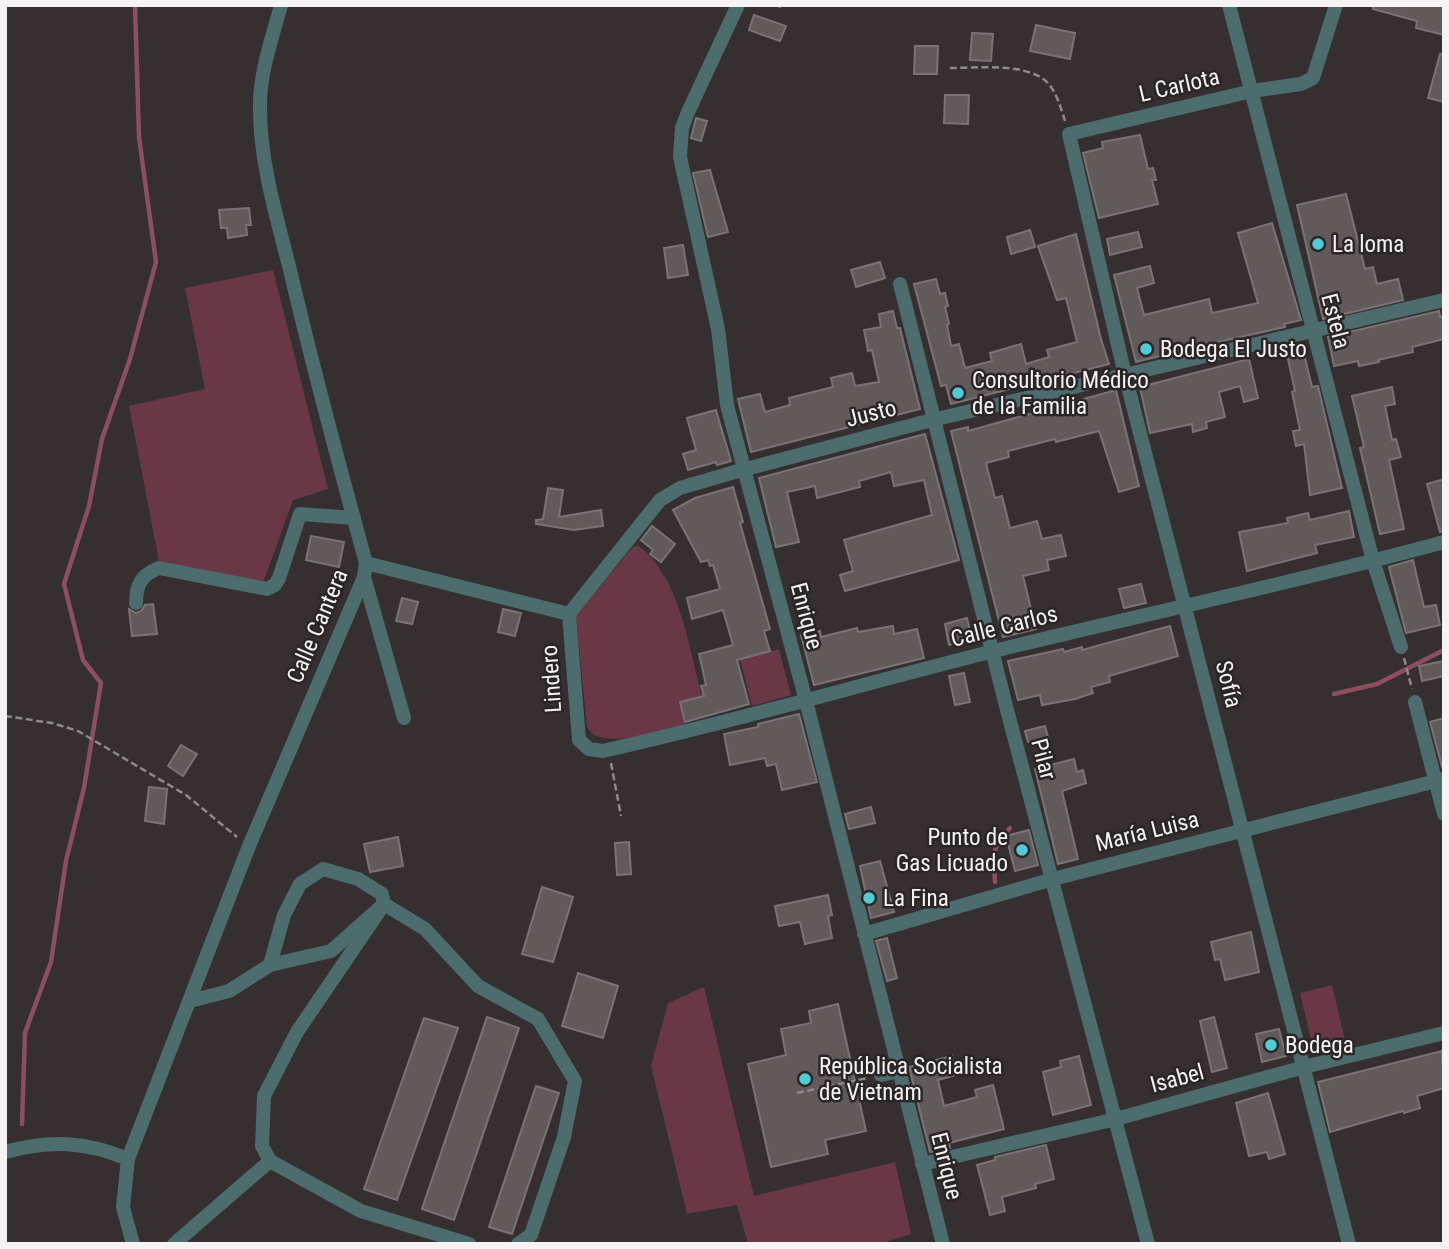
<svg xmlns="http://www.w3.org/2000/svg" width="1449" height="1249" font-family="'Roboto Condensed',sans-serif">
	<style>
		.green { fill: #6a3746 }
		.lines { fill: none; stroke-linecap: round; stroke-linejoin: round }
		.stream { stroke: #8b4f60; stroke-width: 4.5 }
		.building { fill: #615a5b; stroke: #7a7375; stroke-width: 2 }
		.path { stroke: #8e898b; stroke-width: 2.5; stroke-dasharray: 7 3.5; stroke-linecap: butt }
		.minor { stroke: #4c6c6e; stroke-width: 14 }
		.poi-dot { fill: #51ccd4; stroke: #2b2527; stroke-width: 2.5 }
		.labels { text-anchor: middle; stroke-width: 5; stroke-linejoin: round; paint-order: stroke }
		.street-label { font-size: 23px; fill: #f7f3f4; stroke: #2b2527 }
		.poi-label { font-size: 23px; fill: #f7f3f4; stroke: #2b2527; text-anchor: start }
	</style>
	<rect width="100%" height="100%" fill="#352f31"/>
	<g class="green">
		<path d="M273 270 328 489 293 500 263 583 159 561 129 406 205 389 185 288Z"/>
		<path d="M637 545C680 575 689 649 702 696L680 702 685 726C663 730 598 752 587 727L576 616 631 549Z"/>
		<path d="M779 649 791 695 752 706 740 659Z"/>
		<path d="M1332 985 1345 1040 1313 1048 1300 993Z"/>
		<path d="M704 987 754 1196 895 1162 911 1234 879 1244H748L737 1205 687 1214 651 1066 668 1003Z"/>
	</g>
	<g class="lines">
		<g class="stream">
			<path d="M1334 694 1377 684 1444 650"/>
			<path d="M995 882C994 856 990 848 1010 828"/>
			<path d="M22 1124 25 1033 51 962 66 861 84 788 101 683 83 660 64 584 89 506 102 439 130 359 156 262 139 137 135 5"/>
		</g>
	</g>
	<g class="building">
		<path d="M1373 5H1444V35L1416 28 1417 21 1373 9Z"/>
		<path d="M754 15 786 26 780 41 749 30Z"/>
		<path d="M1036 25 1075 33 1070 59 1030 51Z"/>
		<path d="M972 33 993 34 991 61 970 60Z"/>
		<path d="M915 46H938L937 74H914Z"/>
		<path d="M1440 54 1444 55V102L1428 98Z"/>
		<path d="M945 95H969L968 124 944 123Z"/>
		<path d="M696 118 707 121 701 141 691 138Z"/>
		<path d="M1140 135 1148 169 1153 168 1156 180H1152L1158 204 1099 218 1083 153 1103 148 1102 142Z"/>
		<path d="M710 170 728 232 708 237 693 173Z"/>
		<path d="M1346 194 1365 269 1373 267 1377 284 1398 279 1403 300 1323 319 1297 205Z"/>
		<path d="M249 208 251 225H246L247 235 228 238 227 228H221L219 210Z"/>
		<path d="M1272 223 1301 320 1284 324 1285 327 1195 347 1136 362 1114 275 1150 266 1154 283 1137 288 1144 315 1209 299 1212 313 1258 303 1238 233Z"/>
		<path d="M1030 230 1035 247 1011 254 1007 237Z"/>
		<path d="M1138 232 1142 247 1110 255 1107 239Z"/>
		<path d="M1076 234 1101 339 1109 364 951 404 946 385 941 386 914 284 936 279 940 294 945 293 948 306 945 307 949 324 947 325 951 346 959 344 965 368 992 361 990 353 1021 344 1026 364 1049 357 1047 350 1077 342 1066 298 1057 300 1038 246Z"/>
		<path d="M683 245 688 275 668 278 664 248Z"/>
		<path d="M880 262 885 278 856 287 851 270Z"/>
		<path d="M893 311 897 328H900L920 409 751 452 738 399 760 394 765 412 790 405 789 398 833 387 831 378 852 373 855 386 879 382 872 350 868 351 864 330 881 327 879 314Z"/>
		<path d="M1439 311 1440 317 1444 316V339L1412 347 1413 352 1378 360 1379 362 1359 366 1358 361 1334 366 1328 337Z"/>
		<path d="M1302 346 1312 387 1318 386 1342 488 1310 495 1304 444 1296 446 1293 431 1300 430 1292 392 1295 391 1286 350Z"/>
		<path d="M1249 359 1258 398 1244 402 1240 386 1219 392 1225 417 1206 422 1207 428 1193 432 1192 424 1150 433 1140 387Z"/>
		<path d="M1392 387 1395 404 1385 406 1392 440 1396 439 1401 457 1389 460 1404 529 1380 534 1360 448 1364 447 1352 396Z"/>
		<path d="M1116 390 1139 486 1119 492 1099 431 1056 442 1055 439 1008 451 1009 457 986 463 995 498 1002 496 1010 528 1037 521 1042 539 1061 535 1066 556 1047 560 1049 570 1023 576 1036 629 1003 637 951 431 968 427V431Z"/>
		<path d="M716 410 731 461 717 465 716 462 688 470 683 454 696 450 687 418Z"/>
		<path d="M925 434 959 560 845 591 840 575 853 571 844 540 932 515 924 480 894 486 891 472 859 481 860 487 817 498 815 486 787 492 799 542 776 547 759 478Z"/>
		<path d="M1444 479V531L1440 532 1427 484Z"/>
		<path d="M733 487 743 522 740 523 770 629 764 631 770 651 737 660 749 704 685 722 680 702 704 696 701 686 706 685 699 654 733 645 723 610 692 619 687 598 720 589 713 565 710 566 708 560 701 562 673 510 695 498Z"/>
		<path d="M548 488 563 490 559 517 601 510 603 526 574 530 536 524V520L543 519Z"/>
		<path d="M1349 511 1354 537 1315 545 1317 553 1247 571 1239 532 1288 523 1287 518 1308 513 1310 520Z"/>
		<path d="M652 526 675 544 661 562 650 554 653 550 641 540Z"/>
		<path d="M311 536 344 542 339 567 306 560Z"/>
		<path d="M1413 560 1424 607 1436 605 1440 625 1406 633 1389 567Z"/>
		<path d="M1141 584 1146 603 1124 608 1119 589Z"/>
		<path d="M402 598 418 602 412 624 396 621Z"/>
		<path d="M153 604 157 634 132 636 129 609 136 613 141 611 145 605Z"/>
		<path d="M503 609 521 613 515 636 498 632Z"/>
		<path d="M967 618 972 639 949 645 945 624Z"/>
		<path d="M893 626 894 634 917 629 924 658 814 685 801 635 820 631 821 637 857 628 858 632Z"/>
		<path d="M1170 626 1178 656 1109 676 1110 682 1091 687 1093 693 1075 699 1042 705 1040 695 1018 700 1008 661 1063 649 1064 652 1082 647V650Z"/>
		<path d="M1444 661V676L1422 681 1419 666Z"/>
		<path d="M964 673 970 702 955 705 949 676Z"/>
		<path d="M799 714 817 782 782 790 776 764 767 766 765 758 730 765 724 734 758 727V724Z"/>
		<path d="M1444 718V767H1442L1430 722Z"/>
		<path d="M1045 726 1048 737 1028 742 1025 731Z"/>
		<path d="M181 745 197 754 183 776 168 766Z"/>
		<path d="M1074 759 1077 772 1083 770 1086 783 1062 791 1078 859 1058 864 1035 769Z"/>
		<path d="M149 787 167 789 164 824 145 821Z"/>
		<path d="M871 807 875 823 849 829 845 814Z"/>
		<path d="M1029 830 1038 865 1015 871 1006 836Z"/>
		<path d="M398 837 403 866 370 872 364 844Z"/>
		<path d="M629 842 631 874 617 875 615 843Z"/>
		<path d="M880 861 894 912 871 918 860 866Z"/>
		<path d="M542 887 573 897 553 962 522 954Z"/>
		<path d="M828 895 832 915 828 916 832 938 805 944 800 922 779 926 775 906Z"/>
		<path d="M1251 932 1259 972 1225 980 1220 959 1215 960 1211 942Z"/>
		<path d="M887 938 897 978 887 981 876 941Z"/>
		<path d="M578 973 618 986 603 1038 562 1026Z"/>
		<path d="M838 1004 866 1131 825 1140 828 1154 771 1167 748 1064 786 1055 781 1029 811 1023 809 1011Z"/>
		<path d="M487 1017 519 1028 454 1220 422 1209Z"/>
		<path d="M1214 1017 1227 1068 1212 1072 1200 1021Z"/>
		<path d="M424 1018 458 1028 397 1200 364 1189Z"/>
		<path d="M1279 1029 1286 1056 1262 1062 1256 1034Z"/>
		<path d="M1442 1051 1444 1088 1417 1096 1420 1108 1404 1113 1403 1111 1330 1132 1318 1082Z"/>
		<path d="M952 1056 956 1075 938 1080 944 1106 977 1097 975 1090 993 1085 1004 1129 949 1143 950 1148 930 1152 909 1067Z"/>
		<path d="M1079 1056 1091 1105 1053 1115 1043 1072 1061 1067 1060 1061Z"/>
		<path d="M536 1086 559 1093 512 1234 489 1227Z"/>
		<path d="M1268 1093 1285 1154 1269 1159 1267 1152 1249 1156 1236 1103Z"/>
		<path d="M1046 1145 1054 1179 1035 1184 1036 1188 1002 1197 1005 1211 990 1215 977 1165 995 1160V1157Z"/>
	</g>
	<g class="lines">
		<g class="path">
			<path d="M776 5 781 7"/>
			<path d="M950 68C979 68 1017 63 1042 78 1055 86 1061 108 1065 121"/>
			<path d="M1404 658 1412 689"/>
			<path d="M5 716 52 723 78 731 186 795 237 837"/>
			<path d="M611 763 621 816"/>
			<path d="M797 1093 868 1078"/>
		</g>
		<g class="minor">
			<path d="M738 5 688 112 682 128 680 157 718 329 727 405 806 701 943 1244"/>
			<path d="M1229 5 1373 561 1401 647"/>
			<path d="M1336 5 1313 78 1301 84 1252 91 1069 134 1125 375 1349 1244"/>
			<path d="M900 284 1006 706 1148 1244"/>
			<path d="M366 563 569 614"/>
			<path d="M364 577 404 718"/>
			<path d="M136 603C136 585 141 575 159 568L267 589 275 585 279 578 300 514 354 518"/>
			<path d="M569 614 579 740 589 749 603 751C737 721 869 682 1002 649 1149 613 1298 582 1444 542"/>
			<path d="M569 614 660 500 680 488 738 471 928 421 1444 300"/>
			<path d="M1415 702 1444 814"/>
			<path d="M864 934 1053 879 1444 779"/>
			<path d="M270 965 284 915 300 884 323 869 358 879 382 894 384 904 297 1032 264 1096 262 1146 270 1161"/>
			<path d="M190 1001 229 991 270 965 331 951 384 904 425 929 478 986 538 1019 575 1081 564 1137 531 1235 518 1244"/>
			<path d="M881 1075 899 1071"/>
			<path d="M5 1152C50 1140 85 1141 128 1159"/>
			<path d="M922 1164 1116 1119 1304 1067 1444 1033"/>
			<path d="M133 1244 123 1207 128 1159 249 846 364 577 366 563C339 465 313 368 290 270 277 218 260 163 260 109 259 74 272 39 281 5"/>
			<path d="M174 1244 270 1161 361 1211 469 1244"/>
		</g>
	</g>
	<g class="poi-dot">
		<circle cx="1318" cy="244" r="7"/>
		<circle cx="1146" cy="349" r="7"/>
		<circle cx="958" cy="393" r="7"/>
		<circle cx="1022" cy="850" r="7"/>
		<circle cx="869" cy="898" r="7"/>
		<circle cx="1271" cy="1045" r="7"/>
		<circle cx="805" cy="1079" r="7"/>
	</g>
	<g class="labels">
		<g class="street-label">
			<text transform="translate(1179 85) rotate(-13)" y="8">L Carlota</text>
			<text transform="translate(1336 321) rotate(75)" y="8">Estela</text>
			<text transform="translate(871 413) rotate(-14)" y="8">Justo</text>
			<text transform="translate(807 616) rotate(75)" y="8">Enrique</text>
			<text transform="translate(317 626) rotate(-67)" y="8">Calle Cantera</text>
			<text transform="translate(1004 626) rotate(-14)" y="8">Calle Carlos</text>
			<text transform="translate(551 679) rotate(-94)" y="8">Lindero</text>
			<text transform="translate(1229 684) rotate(76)" y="8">Sofía</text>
			<text transform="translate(1044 759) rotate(75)" y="8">Pilar</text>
			<text transform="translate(1147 831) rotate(-14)" y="8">María Luisa</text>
			<text transform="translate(1177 1078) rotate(-15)" y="8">Isabel</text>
			<text transform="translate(947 1166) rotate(76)" y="8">Enrique</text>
		</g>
		<g class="poi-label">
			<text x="1332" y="252">La loma</text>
			<text x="1160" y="357">Bodega El Justo</text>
			<text x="972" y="388">Consultorio Médico<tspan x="972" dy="26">de la Familia</tspan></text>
			<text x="1008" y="845" text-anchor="end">Punto de<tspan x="1008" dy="26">Gas Licuado</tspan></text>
			<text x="883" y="906">La Fina</text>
			<text x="1285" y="1053">Bodega</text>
			<text x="819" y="1074">República Socialista<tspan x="819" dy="26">de Vietnam</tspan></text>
		</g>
	</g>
	<rect width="1449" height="1249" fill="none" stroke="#f7f3f4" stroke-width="14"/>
</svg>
